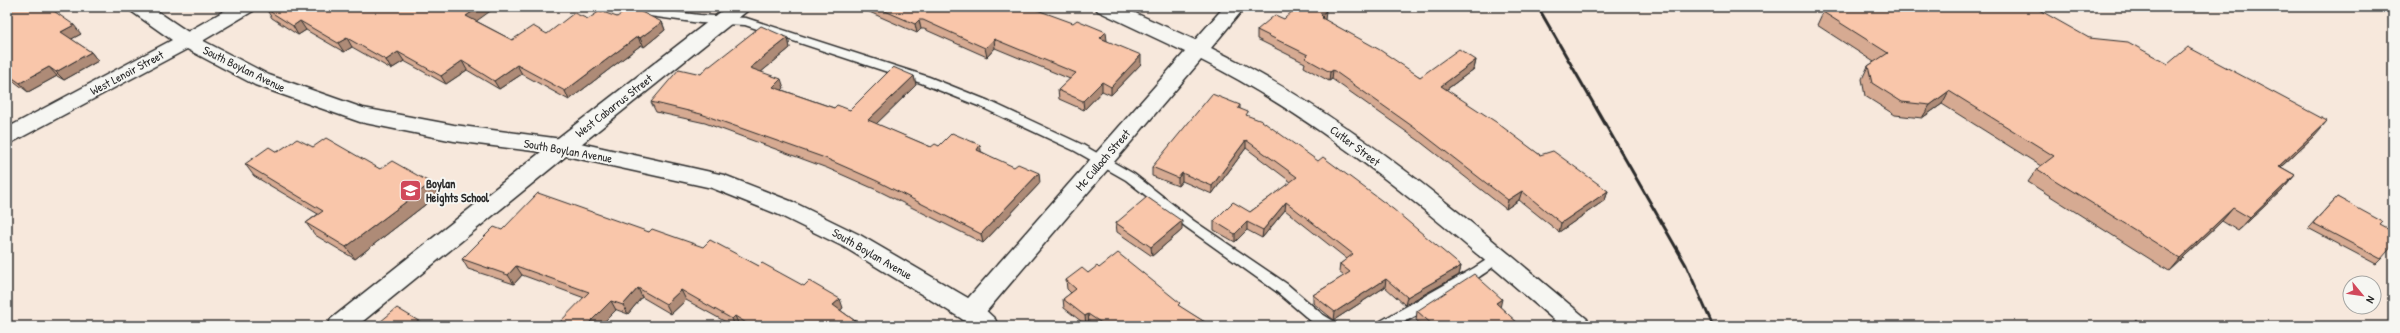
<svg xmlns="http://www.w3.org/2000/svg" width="2400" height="333" font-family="'Patrick Hand',sans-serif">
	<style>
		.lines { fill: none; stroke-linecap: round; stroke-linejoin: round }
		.service-casing { stroke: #2b2b2b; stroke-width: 3 }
		.minor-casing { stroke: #2b2b2b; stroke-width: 3 }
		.tertiary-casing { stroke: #2b2b2b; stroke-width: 3 }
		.service { fill: #f6f6f2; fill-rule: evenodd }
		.minor { fill: #f6f6f2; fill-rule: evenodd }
		.tertiary { fill: #f6f6f2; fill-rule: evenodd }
		.rail { stroke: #2b2b2b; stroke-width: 3 }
		.wall { fill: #d6aa92; stroke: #2b2b2b }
		.shaded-wall { fill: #ae8b77; stroke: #2b2b2b }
		.building { fill: #f9c6aa; stroke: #2b2b2b }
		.labels { text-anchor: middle; stroke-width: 4; stroke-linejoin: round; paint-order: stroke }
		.street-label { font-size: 12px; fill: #2b2b2b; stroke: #f6f6f2 }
		.poi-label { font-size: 12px; font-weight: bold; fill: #2b2b2b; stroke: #f6f6f2; text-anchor: start }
	</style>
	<rect width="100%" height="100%" fill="#f7e8dc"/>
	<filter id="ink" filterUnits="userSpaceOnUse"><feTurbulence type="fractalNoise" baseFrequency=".025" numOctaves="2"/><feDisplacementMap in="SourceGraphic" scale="8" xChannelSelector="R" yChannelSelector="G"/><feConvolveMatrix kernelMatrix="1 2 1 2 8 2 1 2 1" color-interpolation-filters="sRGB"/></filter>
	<g filter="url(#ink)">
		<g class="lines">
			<defs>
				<g id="service">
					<path d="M601 7H633L700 15 746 18 929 77 989 101 1083 145 1134 174 1194 221 1287 284 1322 314 1335 322 1337 326H1319L1312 322 1277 292 1186 227 1126 180 1075 151 981 107 921 83 745 25 700 23 606 10Z"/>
					<path d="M1497 253 1502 254 1503 258C1498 268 1410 321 1396 326 1391 327 1383 326 1377 326L1379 322 1474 268Z"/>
				</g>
				<g id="minor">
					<path d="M231 7H256L253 11 194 46 187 48 180 46 177 41 180 36Z"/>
					<path d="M727 7H750L747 11 570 153 562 155 554 153 551 147 554 141Z"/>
					<path d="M1095 7H1122L1195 40 1224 7H1245L1211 48C1351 116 1468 220 1587 319L1590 326H1561C1448 229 1335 127 1201 60L980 319 971 322 962 319 959 312 962 305 1185 52 1098 11Z"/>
				</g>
				<path id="tertiary" d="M128 7H151L194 36 269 75 363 108 454 125 562 139 724 175 793 202 860 235 980 305 995 319 998 326H970L962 319 844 247 777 214 712 188 566 156 357 326H328L331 319 541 152 454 141 360 122 255 85 187 49 7 145V128L172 40 131 11Z"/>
			</defs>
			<use href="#service" class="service-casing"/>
			<use href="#minor" class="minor-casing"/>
			<use href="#tertiary" class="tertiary-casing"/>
			<use href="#service" class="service"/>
			<use href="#minor" class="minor"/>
			<use href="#tertiary" class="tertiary"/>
			<path class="rail" d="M1538 7 1686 265 1713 326"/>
		</g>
		<g class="wall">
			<path d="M7 7 81 34 71 39 91 52 98 61 64 80 57 76 28 92 7 76Z"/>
			<path d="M858 7H1029L1107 41 1141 64 1111 95 1102 91 1084 110 1059 99 1058 90 1070 79 995 48 987 57 924 29H921L917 33Z"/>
			<path d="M266 9 476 21 512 40 547 34 588 19 617 17 662 22 665 30 644 47 641 45 569 100 522 74 499 89 467 70 446 84 404 61 391 69 352 47 344 52 306 30 298 35 272 18Z"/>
			<path d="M1823 12 2089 38 2168 64 2315 135 2281 167 2295 175 2284 188 2238 231 2222 221 2169 271 2028 182 2037 169 2041 166 1942 104 1922 118 1895 115 1865 96 1862 79 1868 66 1874 62 1817 25Z"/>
			<path d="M1284 19 1325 20 1420 77 1476 60 1474 69 1446 90 1540 155 1608 191 1605 200 1559 232 1519 200 1506 209 1418 140 1332 79 1329 81 1304 67 1305 63 1257 39V30Z"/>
			<path d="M788 38 790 48 761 72 784 88 782 90 834 108 850 110 914 76 916 85 876 124 931 147 939 146 982 152 1040 183 983 243 879 191 827 168 705 123 656 112 651 102 701 74 710 66Z"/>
			<path d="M1240 105V109L1247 116 1461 266 1459 275 1405 305 1385 287 1334 320 1313 303V295L1344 276 1339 272 1340 264 1347 259 1285 210 1262 238 1247 230 1235 242 1214 230V221L1250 212 1291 182 1246 148 1212 194 1182 181 1178 186 1152 176V167Z"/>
			<path d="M313 147 380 169 431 183 439 194 355 259 315 235 306 223 318 214 254 176 245 164 277 152Z"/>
			<path d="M2337 197 2380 225 2381 259 2376 264 2308 228Z"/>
			<path d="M1116 223 1182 230 1152 256 1117 232Z"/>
			<path d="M502 230 649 232 759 266 843 308 840 310 862 326H740L739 325 738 326H733L686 300 671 314 642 297 628 314 522 275 514 284 468 269 462 259Z"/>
			<path d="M1099 268 1180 307 1208 324V326H1093L1089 323 1086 325 1064 308 1063 299 1071 293 1067 289 1066 280 1088 273Z"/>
			<path d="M1500 307 1521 326H1423L1416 320 1417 311Z"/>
		</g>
		<g class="shaded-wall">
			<path d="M479 7H496L471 25 466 16Z"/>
			<path d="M1326 11 1325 20 1323 22 1321 15Z"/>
			<path d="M919 20 921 29 917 33 915 24Z"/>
			<path d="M300 21 306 30 298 35 293 26Z"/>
			<path d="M662 22 665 30 644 47 640 38Z"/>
			<path d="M74 25 81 34 68 41 61 32Z"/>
			<path d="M1106 32 1107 41 1100 38Z"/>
			<path d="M638 36 641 45 569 100 565 91Z"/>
			<path d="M347 38 352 47 344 52 338 43Z"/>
			<path d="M788 38 790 48 754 78 750 68Z"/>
			<path d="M994 39 995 48 987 57 985 48Z"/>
			<path d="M91 52 98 61 64 80 56 72Z"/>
			<path d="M398 52 404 61 391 69 386 60Z"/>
			<path d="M1141 55V64L1111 95V87Z"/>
			<path d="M1476 60 1474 69 1439 95 1441 86Z"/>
			<path d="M462 61 467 70 446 84 441 76Z"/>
			<path d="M517 65 522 74 499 89 494 81Z"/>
			<path d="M49 67 57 76 28 92 20 83Z"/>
			<path d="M1333 70 1332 79 1329 81 1330 72Z"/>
			<path d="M914 76 916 85 870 130 868 120Z"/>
			<path d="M781 79 784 88 776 97 773 87Z"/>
			<path d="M1102 82V91L1084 110 1083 101Z"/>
			<path d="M1949 91 1942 104 1922 118 1930 105Z"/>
			<path d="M2327 121 2315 135 2268 179 2279 166Z"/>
			<path d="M1246 140V148L1212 194V186Z"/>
			<path d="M980 145 982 155 977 150Z"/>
			<path d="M1039 173 1040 183 983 243 981 234Z"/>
			<path d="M1182 173V181L1178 186V178Z"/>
			<path d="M2295 175 2284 188 2238 231 2250 218Z"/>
			<path d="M431 183 439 194 355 259 346 247Z"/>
			<path d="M1522 191 1519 200 1506 209 1508 200Z"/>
			<path d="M1608 191 1605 200 1559 232 1561 223Z"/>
			<path d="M1286 202 1285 210 1262 238 1263 230Z"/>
			<path d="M2233 208 2222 221 2169 271 2180 258Z"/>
			<path d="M1182 221V230L1152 256 1151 247Z"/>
			<path d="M1247 222V230L1235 242V234Z"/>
			<path d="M516 266 522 275 514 284 508 275Z"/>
			<path d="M1461 266 1459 275 1405 305 1407 297Z"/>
			<path d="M1386 279 1385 287 1334 320 1335 312Z"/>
			<path d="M638 288 642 297 628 314 623 305Z"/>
			<path d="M681 290 686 300 671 314 666 304Z"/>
			<path d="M840 299 843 308 836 314 833 305Z"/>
			<path d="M1502 299 1500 308 1496 303Z"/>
			<path d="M611 301 616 310 600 326H586Z"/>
			<path d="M1088 314 1089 323 1086 325 1085 316Z"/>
			<path d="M735 316 739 325 738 326H735L732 319Z"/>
		</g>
		<g class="building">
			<path d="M7 7H48L74 25 61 32 91 52 56 72 49 67 20 83 7 74Z"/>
			<path d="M270 7H479L466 16 512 40 533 26 547 34 574 13 588 19 600 11 617 17 631 7 662 22 640 38 638 36 565 91 517 65 494 81 462 61 441 76 398 52 386 60 347 38 338 43 300 21 293 26 266 9Z"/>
			<path d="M876 7H1029L1073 23 1077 20 1106 32 1100 38 1141 55 1111 87 1102 82 1083 101 1058 90 1076 73 994 39 985 48 923 20H919L915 24Z"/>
			<path d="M1297 7H1319L1326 11 1321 15 1323 17 1322 18 1380 50 1420 77 1459 49 1476 60 1441 86 1496 122 1540 155 1553 151 1608 191 1561 223 1522 191 1508 200 1419 131 1333 70 1330 72 1305 58 1308 55 1257 30 1275 15 1284 19Z"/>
			<path d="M1831 7H2034L2089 38 2128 42 2168 64 2188 47 2327 121 2279 166 2295 175 2250 218 2233 208 2180 258 2037 169 2054 156 1949 91 1930 105 1902 102 1872 83 1868 66 1888 53 1823 12Z"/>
			<path d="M761 26 788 38 750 68 781 79 773 87 834 108 837 105 850 110 893 67 914 76 868 120 931 147 935 144 939 146 952 133 980 145 977 150 1014 167 1018 164 1039 173 981 234 877 181 825 158 701 114 651 102 679 69 701 74 708 66H710Z"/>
			<path d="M1212 94 1240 105 1238 108 1248 112 1246 115 1262 121 1318 161 1323 157 1393 209 1461 266 1407 297 1386 279 1335 312 1313 295 1350 272 1340 264 1353 254 1286 202 1263 230 1247 222 1235 234 1214 221 1233 202 1250 212 1297 177 1246 140 1212 186 1182 173 1178 178 1152 167Z"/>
			<path d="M326 138 380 169 392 161 431 183 346 247 306 223 323 211 245 164 269 147 277 152 297 139 313 147Z"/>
			<path d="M538 193 649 232 652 229 703 247 710 240 759 266 762 263 804 286 809 281 840 299 833 305 862 326H751L735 316 732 319 681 290 666 304 638 288 623 305 611 301 586 326H556L589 292 516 266 508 275 462 259 494 227 502 230Z"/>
			<path d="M1147 197 1182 221 1151 247 1116 223Z"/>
			<path d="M2337 197 2383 222 2380 225 2393 232V245L2381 259 2313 223Z"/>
			<path d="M1118 253 1180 303 1178 305 1208 324 1206 326H1106L1088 314 1085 316 1063 299 1076 289 1066 280 1082 268 1088 273 1097 266 1099 268Z"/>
			<path d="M1474 274 1502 299 1496 303 1521 326H1434L1417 311Z"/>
			<path d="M397 308 427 326H375Z"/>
			<path d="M2136 320 2145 326H2130Z"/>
			<path d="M871 322 877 326H867Z"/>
		</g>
	</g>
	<defs>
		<symbol id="school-square" viewBox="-11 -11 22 22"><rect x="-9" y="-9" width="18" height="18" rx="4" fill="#d1495b" stroke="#f6f6f2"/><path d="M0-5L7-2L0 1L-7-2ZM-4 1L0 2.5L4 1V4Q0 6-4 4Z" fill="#fff"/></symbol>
	</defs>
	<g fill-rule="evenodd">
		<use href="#school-square" x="398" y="178" width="25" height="25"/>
	</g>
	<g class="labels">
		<g class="street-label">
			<text transform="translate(244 69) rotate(26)" y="4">South Boylan Avenue</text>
			<text transform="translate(127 73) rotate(-28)" y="4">West Lenoir Street</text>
			<text transform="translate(614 106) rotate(-38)" y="4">West Cabarrus Street</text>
			<text transform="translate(1355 146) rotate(37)" y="4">Cutler Street</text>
			<text transform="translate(568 151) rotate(10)" y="4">South Boylan Avenue</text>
			<text transform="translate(1103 160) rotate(-49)" y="4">Mc Culloch Street</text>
			<text transform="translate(872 254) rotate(30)" y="4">South Boylan Avenue</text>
		</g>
		<g class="poi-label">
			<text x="426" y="188">Boylan<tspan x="426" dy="14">Heights School</tspan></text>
		</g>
	</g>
	<rect width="2400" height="333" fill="none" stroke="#f6f6f2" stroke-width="24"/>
	<rect x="12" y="12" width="2376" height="309" fill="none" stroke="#2b2b2b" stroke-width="1.5" filter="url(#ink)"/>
	<g transform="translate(2362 295) rotate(119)"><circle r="19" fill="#f6f6f2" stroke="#a5a5a2"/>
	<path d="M0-3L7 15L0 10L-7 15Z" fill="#d1495b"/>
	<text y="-6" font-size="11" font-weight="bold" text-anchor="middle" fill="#2b2b2b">N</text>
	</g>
</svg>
